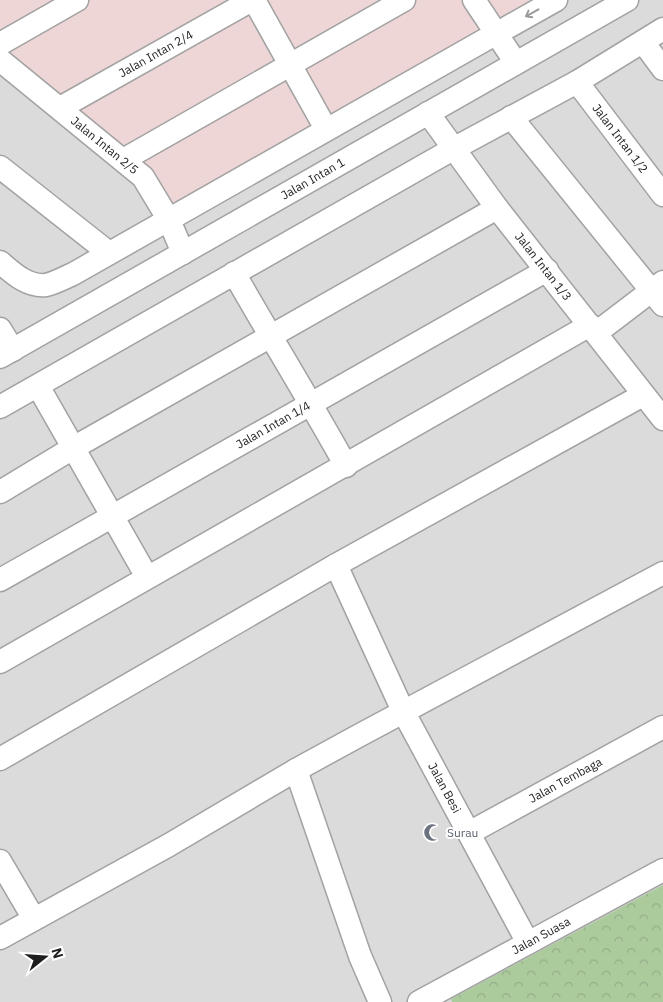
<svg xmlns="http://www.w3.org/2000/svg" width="663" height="1002" font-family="'IBM Plex Sans',sans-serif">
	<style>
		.residential { fill: #dcdbdb }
		.commercial { fill: #eed6d6 }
		.forest { fill: url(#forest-crowns) }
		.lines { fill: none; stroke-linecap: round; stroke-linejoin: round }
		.minor-casing { stroke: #a2a2a2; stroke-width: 25 }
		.minor { stroke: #fff; stroke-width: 22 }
		.oneway { stroke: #9a9a9a }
		.labels { text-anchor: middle; stroke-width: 4; stroke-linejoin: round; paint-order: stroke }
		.street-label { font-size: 12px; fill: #1e1e1e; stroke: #fff }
		.worship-label { font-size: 12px; fill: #5b616d; stroke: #fff; text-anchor: start }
	</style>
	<defs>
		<pattern id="forest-crowns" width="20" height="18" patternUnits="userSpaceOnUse" patternTransform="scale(1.25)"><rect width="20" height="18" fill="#abcb9d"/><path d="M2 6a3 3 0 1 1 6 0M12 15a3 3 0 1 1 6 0" fill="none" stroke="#93ae87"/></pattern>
	</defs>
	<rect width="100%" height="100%" fill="#efebe5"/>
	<rect class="residential" x="0" y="0" width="663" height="1002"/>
	<path class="commercial" d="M0 0H568L166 228 138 181 0 68Z"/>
	<path class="forest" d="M663 885V1002H452L451 999Z"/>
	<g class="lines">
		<defs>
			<g id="minor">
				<path d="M254 0 326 129"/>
				<path d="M474 0 516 63"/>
				<path d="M508 27 556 0"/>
				<path d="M643 42 663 69"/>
				<path d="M0 44 77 0"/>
				<path id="s1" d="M0 60 143 177 169 220 183 253"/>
				<path id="s2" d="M577 82 663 195"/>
				<path id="s3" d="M60 108 252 0"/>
				<path id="s4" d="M428 113 497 208 663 419"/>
				<path d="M511 117 663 305"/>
				<path d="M123 160 404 0"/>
				<path d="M0 167 109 253"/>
				<path d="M0 262C13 273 27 287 46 285 55 283 64 278 73 274L497 33"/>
				<path d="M234 273C271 338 310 401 346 466"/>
				<path d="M0 329 13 350"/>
				<path d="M596 333 663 282"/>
				<path id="s5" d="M0 357 627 0"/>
				<path d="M38 386 147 577"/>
				<path d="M0 407 453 149 577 82 663 29"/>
				<path d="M0 492 73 448 497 208"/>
				<path id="s6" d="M336 565 403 711 528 943"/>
				<path id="s7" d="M0 580 547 270"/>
				<path d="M0 662 590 325"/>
				<path d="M0 759 336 565 643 395"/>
				<path d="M296 770 360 956 380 1002"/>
				<path id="s8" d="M469 833 663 727"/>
				<path d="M0 861 34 919"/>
				<path d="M0 938 169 845 296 770 360 735 663 573"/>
				<path id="s9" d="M419 1002 663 870"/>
			</g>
		</defs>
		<use href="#minor" class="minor-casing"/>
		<use href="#minor" class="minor"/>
	</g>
	<defs><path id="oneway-shaft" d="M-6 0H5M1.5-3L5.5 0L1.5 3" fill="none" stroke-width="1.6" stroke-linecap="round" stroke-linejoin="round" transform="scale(1.25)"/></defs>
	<use class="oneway" href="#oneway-shaft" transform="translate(532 13) rotate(151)"/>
	<defs>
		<symbol id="mosque-bare" viewBox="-9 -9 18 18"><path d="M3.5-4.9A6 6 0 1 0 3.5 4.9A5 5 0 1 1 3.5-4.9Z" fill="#6b7280" stroke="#fff" stroke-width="2.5" paint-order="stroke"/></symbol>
	</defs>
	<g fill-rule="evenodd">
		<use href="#mosque-bare" x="420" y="820" width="25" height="25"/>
	</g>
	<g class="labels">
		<g class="street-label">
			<text dy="4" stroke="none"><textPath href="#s3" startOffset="110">Jalan Intan 2/4</textPath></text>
			<text dy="4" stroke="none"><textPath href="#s2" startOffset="71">Jalan Intan 1/2</textPath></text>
			<text dy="4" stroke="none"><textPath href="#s1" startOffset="135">Jalan Intan 2/5</textPath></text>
			<text dy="4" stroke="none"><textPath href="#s5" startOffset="360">Jalan Intan 1</textPath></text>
			<text dy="4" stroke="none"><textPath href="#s4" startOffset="192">Jalan Intan 1/3</textPath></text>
			<text dy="4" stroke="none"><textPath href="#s7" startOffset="314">Jalan Intan 1/4</textPath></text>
			<text dy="4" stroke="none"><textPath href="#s8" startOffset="110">Jalan Tembaga</textPath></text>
			<text dy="4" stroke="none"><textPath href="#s6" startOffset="248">Jalan Besi</textPath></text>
			<text dy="4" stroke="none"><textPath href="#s9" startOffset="139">Jalan Suasa</textPath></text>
		</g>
		<g class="worship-label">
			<text x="447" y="837">Surau</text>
		</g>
	</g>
	<g transform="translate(45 957) rotate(73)" stroke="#ffffff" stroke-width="4" paint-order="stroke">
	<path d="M0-4L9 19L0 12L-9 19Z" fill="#1e1e1e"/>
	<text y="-8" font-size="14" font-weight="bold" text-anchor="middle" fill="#1e1e1e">N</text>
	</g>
</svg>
